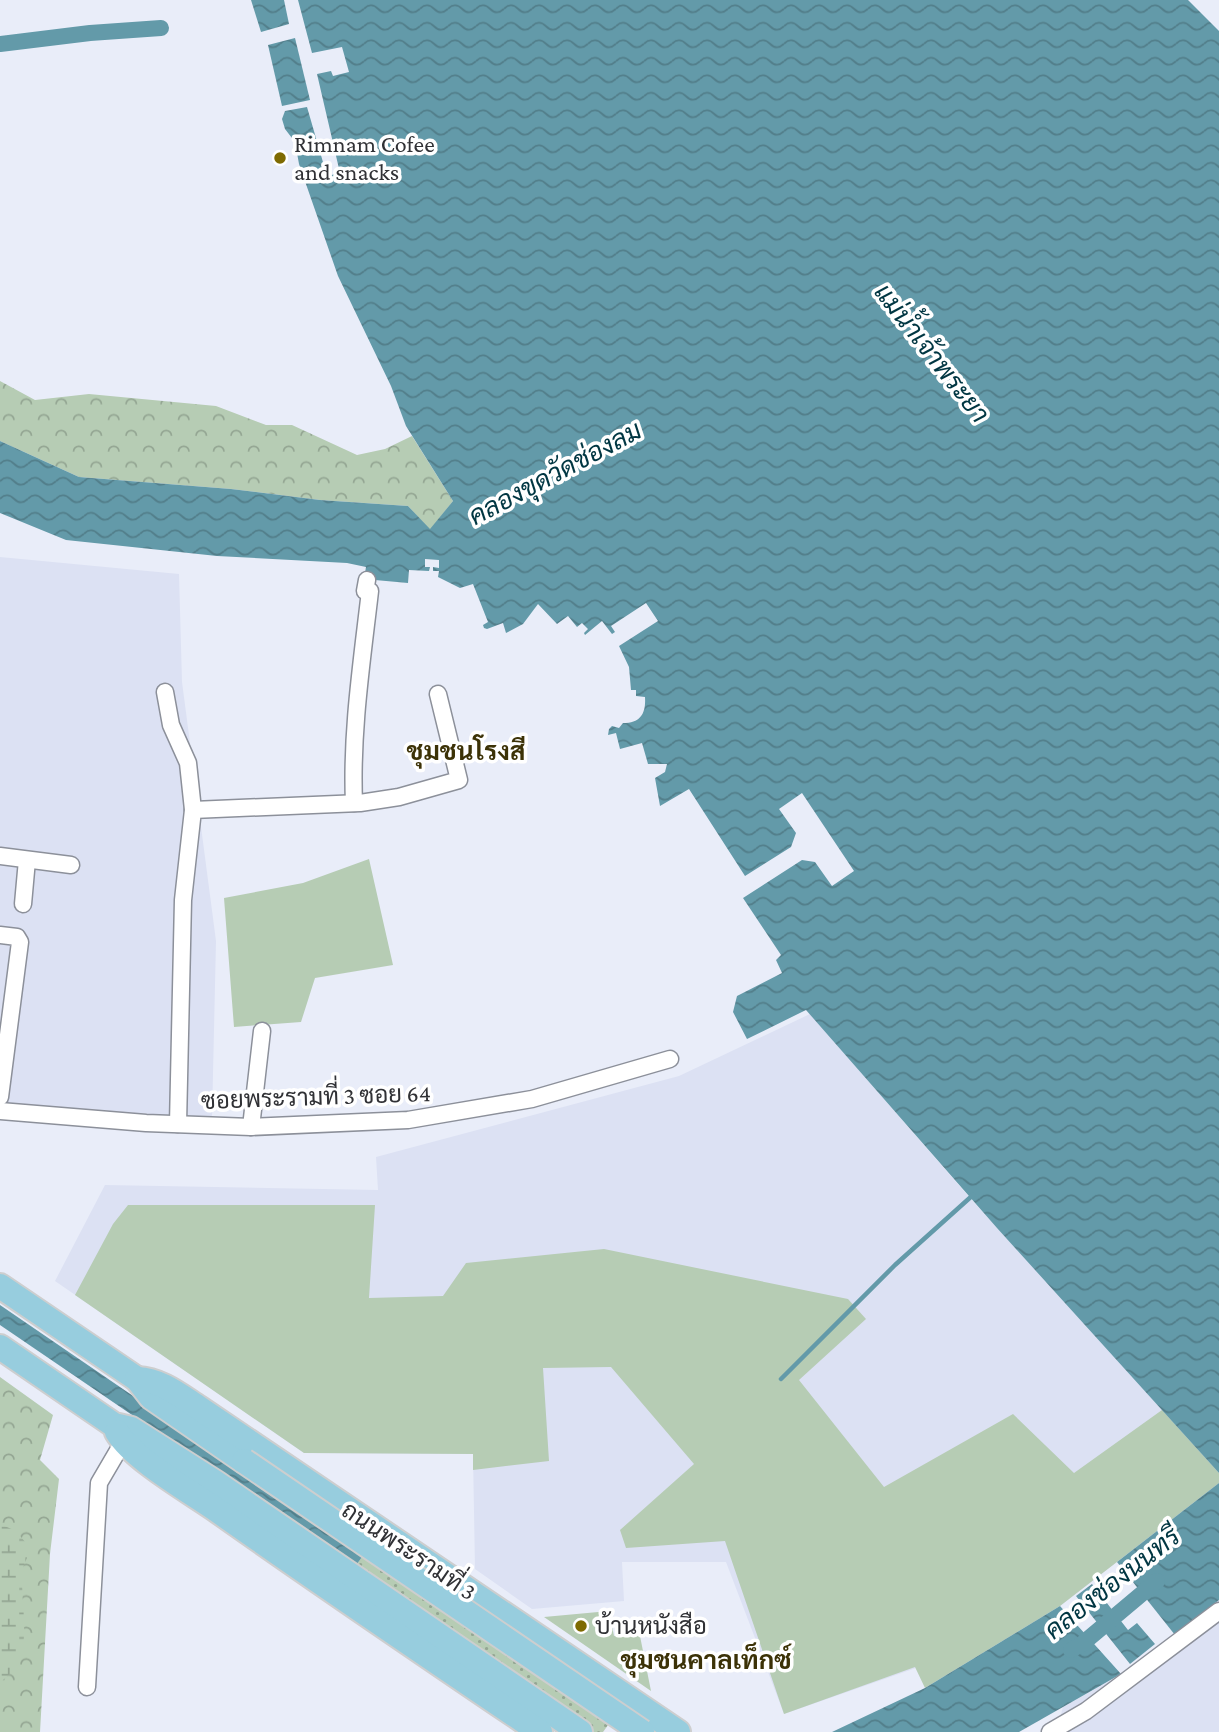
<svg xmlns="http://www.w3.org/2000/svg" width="1219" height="1732" font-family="'Crimson Pro',Sarabun,serif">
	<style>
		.built { fill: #dce1f3 }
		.green { fill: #b6ccb4 }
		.forest { fill: url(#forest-crowns) }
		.wetland { fill: url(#wetland-marsh) }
		.garden { fill: url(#garden-dots) }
		.water { fill: url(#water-waves) }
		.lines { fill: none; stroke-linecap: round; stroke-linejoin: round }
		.stream { stroke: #639aa9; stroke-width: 4.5 }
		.canal { stroke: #639aa9; stroke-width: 16 }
		.street-casing { stroke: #8c909a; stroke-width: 19 }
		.primary-casing { stroke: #cdcecf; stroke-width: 28 }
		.street { stroke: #fff; stroke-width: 16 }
		.primary { stroke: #97cdde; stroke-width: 24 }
		.primary-bridge-casing { stroke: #cdcecf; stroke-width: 28; stroke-linecap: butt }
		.primary-bridge { stroke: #97cdde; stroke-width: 24 }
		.poi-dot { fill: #7e6a01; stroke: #fff; stroke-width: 2.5 }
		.labels { text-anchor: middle; stroke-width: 7; stroke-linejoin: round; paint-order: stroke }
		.poi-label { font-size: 24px; fill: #303135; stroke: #fff; text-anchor: start }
		.street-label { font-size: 24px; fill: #303135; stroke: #fff }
		.water-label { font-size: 26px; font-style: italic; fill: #003642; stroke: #fff }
		.neighbourhood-label { font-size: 26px; font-weight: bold; fill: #3c3207; stroke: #fff }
	</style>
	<defs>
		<pattern id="forest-crowns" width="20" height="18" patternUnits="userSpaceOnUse" patternTransform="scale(1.75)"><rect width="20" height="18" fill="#b6ccb4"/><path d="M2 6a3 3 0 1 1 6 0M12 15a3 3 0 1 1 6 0" fill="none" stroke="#94a693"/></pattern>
		<pattern id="wetland-marsh" width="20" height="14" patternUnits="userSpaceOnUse" patternTransform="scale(1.75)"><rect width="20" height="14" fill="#b6ccb4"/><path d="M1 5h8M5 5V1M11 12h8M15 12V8" fill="none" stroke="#94a693"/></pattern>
		<pattern id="garden-dots" width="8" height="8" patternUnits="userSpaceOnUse" patternTransform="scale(1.75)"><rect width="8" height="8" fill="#b6ccb4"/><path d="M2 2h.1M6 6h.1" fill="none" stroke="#94a693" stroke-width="1.8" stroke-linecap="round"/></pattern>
		<pattern id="water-waves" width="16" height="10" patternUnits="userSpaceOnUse" patternTransform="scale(1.75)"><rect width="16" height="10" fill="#639aa9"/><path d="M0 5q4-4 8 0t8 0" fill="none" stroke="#527e8a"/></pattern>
	</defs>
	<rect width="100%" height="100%" fill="#e9edf9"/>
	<g class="built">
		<path d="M0 557 179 574 182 682 216 941 212 1118 18 1105 0 1101Z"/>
		<path d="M810 1014 970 1198 1219 1473V1483L1060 1606 916 1668 784 1714 726 1562H622L624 1601 532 1609 475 1569 473 1454 304 1453 55 1281 105 1185 378 1190 376 1157 679 1076Z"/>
		<path d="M1219 1600V1732H1056L1063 1707 1122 1674 1175 1635Z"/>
	</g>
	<g class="green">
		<path d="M369 859 393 965 315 978 301 1022 234 1027 224 898 303 883Z"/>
		<path d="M128 1205H375L369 1298 443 1296 466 1263 604 1249 848 1299 866 1319 799 1380 884 1487 1013 1414 1074 1473 1162 1410 1219 1473V1483L1060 1606 925 1688 915 1667 784 1714 725 1541 626 1548 620 1530 694 1464 611 1367 543 1368 549 1461 473 1470V1454L304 1453 75 1295 113 1224Z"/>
		<path d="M609 1611 614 1636 639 1631 651 1691 544 1617Z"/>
	</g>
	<g class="forest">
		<path d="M0 381 35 400 89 394 216 406 266 425H292L357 455 385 449 412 436 453 501 430 530 408 506 320 500 231 489 79 477 0 441Z"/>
		<path d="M0 1377 53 1415 40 1460 59 1479 50 1554 40 1732H0Z"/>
	</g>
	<path class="wetland" d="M0 1524 16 1531 31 1549C29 1555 24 1562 23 1569 18 1606 39 1658 0 1682Z"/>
	<path class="garden" d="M364 1554 617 1713 603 1732H582L352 1571Z"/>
	<g class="water">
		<path d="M251 0H284L289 24 261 32Z"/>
		<path d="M298 0H1188L1219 31V1473L997 1228 806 1010 747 1039 733 1012 737 996 782 973 776 960 781 955 743 898 802 860 815 862 832 886 854 871 802 793 779 809 796 833 791 847 745 876 689 789 660 806 655 778 665 772 667 764H648L642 743 620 749 616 733 608 735 609 729 612 726 619 728 623 723C641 723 646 713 645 697L636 696V690H631L629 667 619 646 658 621 646 603 611 626 615 632 612 634 602 621 585 635 584 633 588 629 582 623 577 627 568 616 557 624 538 604 523 624 506 633 503 623 487 629 484 628 483 625 488 622 473 584 460 588 438 577 439 571H433V567L439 568V560L425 559V567H430L429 571 409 570 408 583 364 579 366 567 347 563 217 556 66 540 0 513V441L79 477 231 489 320 500 408 506 430 529 453 501 406 426 391 386 338 276 299 164 295 142 285 129 282 119 285 111 307 107 327 176 340 173 317 74 331 71 333 76 349 72 342 47 312 53Z"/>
		<path d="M295 38 310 100 282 106 268 45Z"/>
		<path d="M0 1305 364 1554 355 1567 0 1325Z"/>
		<path d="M1219 1483V1600L1175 1635 1117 1562Z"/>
		<path d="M1092 1584 1128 1630 1137 1623 1155 1644 1130 1664 1076 1596Z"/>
		<path d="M1060 1606 1121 1674 1019 1732H832L925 1688Z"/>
	</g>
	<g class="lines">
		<path class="stream" d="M781 1379 895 1265 973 1195"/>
		<g class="canal">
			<path d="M0 44 90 33 161 28"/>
			<path d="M1071 1650 1082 1644 1157 1581"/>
		</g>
		<defs>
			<g id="street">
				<path d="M165 692 171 725 188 763 193 810"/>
				<path d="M354 803C351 732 362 661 370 591H365L367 580"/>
				<path d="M0 856 71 865"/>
				<path d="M23 904 27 860"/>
				<path d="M0 935 17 937 20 942 0 1097"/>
				<path d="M0 1111 146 1123 251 1127 408 1120 532 1099 670 1059"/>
				<path d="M178 1124 183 900 193 810 360 803 399 797 459 780 438 694"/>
				<path d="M251 1127 262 1031"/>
				<path d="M87 1687 99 1483 123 1442"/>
				<path d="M1050 1732 1086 1711 1219 1611"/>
			</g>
			<g id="primary">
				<path d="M0 1286 137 1379 151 1397 244 1461"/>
				<path d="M0 1347 114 1425 131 1429 216 1483 580 1732"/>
				<path d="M137 1379C161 1380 179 1395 199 1408L678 1732"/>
				<path d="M117 1432C133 1459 191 1492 218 1511 324 1586 432 1659 540 1732"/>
			</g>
		</defs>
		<use href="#street" class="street-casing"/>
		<use href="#primary" class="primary-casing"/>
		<use href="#street" class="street"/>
		<use href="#primary" class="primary"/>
		<defs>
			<path id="primary-bridge" d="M244 1461 642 1732"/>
		</defs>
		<use href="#primary-bridge" class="primary-bridge-casing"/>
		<use href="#primary-bridge" class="primary-bridge"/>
	</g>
	<g class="poi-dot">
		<circle cx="280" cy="158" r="7"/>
		<circle cx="581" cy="1626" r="7"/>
	</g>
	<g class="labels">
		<g class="poi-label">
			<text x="294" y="152">Rimnam Cofee<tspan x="294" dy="28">and snacks</tspan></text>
			<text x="595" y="1634">บ้านหนังสือ</text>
		</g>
		<g class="street-label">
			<text transform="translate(316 1097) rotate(-2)" y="8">ซอยพระรามที่ 3 ซอย 64</text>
			<text transform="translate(409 1551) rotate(34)" y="8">ถนนพระรามที่ 3</text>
		</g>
		<g class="water-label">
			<text transform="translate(932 353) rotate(52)" y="9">แม่น้ำเจ้าพระยา</text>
			<text transform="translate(555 473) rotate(-28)" y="9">คลองขุดวัดช่องลม</text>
			<text transform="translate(1112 1583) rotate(-38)" y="9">คลองช่องนนทรี</text>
		</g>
		<g class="neighbourhood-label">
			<text x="466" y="760">ชุมชนโรงสี</text>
			<text x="706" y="1669">ชุมชนคาลเท็กซ์</text>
		</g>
	</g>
</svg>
